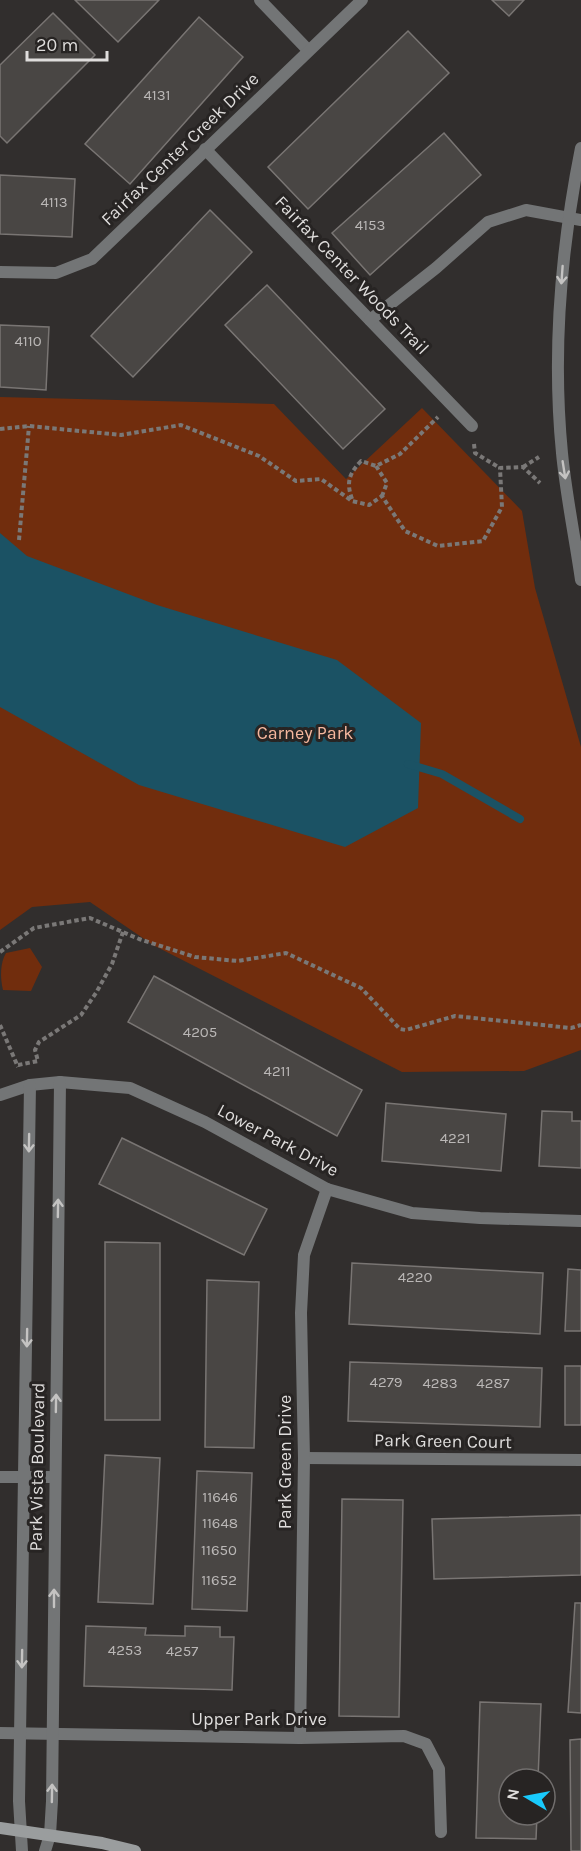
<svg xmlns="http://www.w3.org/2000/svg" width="581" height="1851" font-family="Karla,sans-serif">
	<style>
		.green { fill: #712d0d }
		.water { fill: #1b5264 }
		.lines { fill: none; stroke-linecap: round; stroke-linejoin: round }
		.stream { stroke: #1b5264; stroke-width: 8 }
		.building { fill: #494644; stroke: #797573; stroke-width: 1.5 }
		.path { stroke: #7a7877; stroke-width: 4; stroke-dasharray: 4.5 3; stroke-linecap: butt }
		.minor { stroke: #737576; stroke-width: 12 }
		.tertiary { stroke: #737576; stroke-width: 12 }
		.secondary { stroke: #9a9d9e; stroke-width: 12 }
		.oneway { stroke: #c4c3c2 }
		.labels { text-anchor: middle; stroke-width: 6; stroke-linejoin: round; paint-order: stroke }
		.number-label { font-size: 15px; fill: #bab7b6 }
		.street-label { font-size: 18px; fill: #dfdddc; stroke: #272423 }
		.park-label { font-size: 18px; fill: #f6b79e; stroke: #272423 }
	</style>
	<rect width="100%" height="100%" fill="#312e2d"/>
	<g class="green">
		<path d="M0 397 274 404 346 479 422 408 522 511 535 588 581 747V1050L524 1071 402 1072 153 945 90 902 32 907 0 930Z"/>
		<path d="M30 948 42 967 31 991 3 990C0 978 0 963 6 953Z"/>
	</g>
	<path class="water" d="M0 533 27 556 157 605 337 660 421 723 418 808 345 847 139 785 0 707Z"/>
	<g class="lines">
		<path class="stream" d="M408 764 442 774 520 819"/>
	</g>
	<g class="building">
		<path d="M75 0H159L118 42Z"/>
		<path d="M492 0H524L509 16Z"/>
		<path d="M53 13 95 55 7 143 0 136V65Z"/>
		<path d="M199 17 243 57 130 184 85 144Z"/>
		<path d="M408 31 449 73 308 209 268 167Z"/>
		<path d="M444 133 481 175 370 275 332 233Z"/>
		<path d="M0 175 75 179 72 237 0 234Z"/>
		<path d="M210 210 252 252 133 377 91 336Z"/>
		<path d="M267 285 385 409 343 449 225 325Z"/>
		<path d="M0 325 49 327 46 390 0 387Z"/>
		<path d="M154 976 362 1090 337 1136 128 1022Z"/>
		<path d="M386 1103 506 1114 501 1171 382 1161Z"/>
		<path d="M542 1111 572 1112V1121H581V1168L539 1166Z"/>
		<path d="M122 1138 267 1209 244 1255 99 1184Z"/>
		<path d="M105 1242 160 1243V1420H105Z"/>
		<path d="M352 1263 543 1273 540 1334 349 1324Z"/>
		<path d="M568 1269 581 1270V1331H565Z"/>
		<path d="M207 1280 259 1282 254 1448 205 1447Z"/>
		<path d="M350 1362 542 1368 540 1427 348 1421Z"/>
		<rect x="565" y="1366" width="16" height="59"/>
		<path d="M105 1455 160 1458 153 1604 98 1602Z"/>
		<path d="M197 1471 252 1473 247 1611 192 1609Z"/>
		<path d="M342 1499 403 1500 399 1717 339 1716Z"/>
		<path d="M581 1515V1575L434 1579 432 1519Z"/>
		<path d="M575 1603H581V1713L568 1712Z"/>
		<path d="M86 1626 146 1628 145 1635 185 1636V1626L220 1627V1637H234L232 1690 84 1686Z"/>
		<path d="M480 1702 541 1704 538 1779H509V1815H537L536 1839 476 1838Z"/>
		<path d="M581 1739V1851H571L570 1740Z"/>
	</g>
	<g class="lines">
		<g class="path">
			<path d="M0 429 29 426 121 435 181 425 259 456 296 481 321 479 352 501 369 505 382 496 405 531 438 546 483 541 502 507 500 468 523 467 540 483"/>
			<path d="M474 444 475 453 500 468"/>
			<path d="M376 466 387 483 382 496"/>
			<path d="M523 467 539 457"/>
			<path d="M352 499C346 482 349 474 361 461L376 466 400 454 438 417"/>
			<path d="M19 540 29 426"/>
			<path d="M0 952 34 928 90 918 139 939 195 957 238 961 286 953 361 988 400 1029 406 1030 455 1016 571 1028 581 1025"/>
			<path d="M0 1025 18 1067"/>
			<path d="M18 1065 38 1061 35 1050 39 1042 81 1015 96 993 112 964 123 932"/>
		</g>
		<g class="minor">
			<path d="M260 0 308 50"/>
			<path d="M205 149 472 426"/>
			<path d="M0 272 56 273 92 259 362 0"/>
			<path d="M370 320 436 268 488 222 526 210 581 220"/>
			<path d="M0 1095 30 1085 60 1082 130 1088 205 1122 327 1189 412 1213 480 1218 581 1221"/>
			<path d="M304 1458 581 1460"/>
			<path d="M0 1477H55"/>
			<path d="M0 1733 300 1738 404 1736 426 1744 439 1769 441 1832"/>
			<path d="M300 1738 304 1458 301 1313 304 1255 327 1189"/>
			<path d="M22 1851 19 1801 30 1085"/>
			<path d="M45 1851 50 1835 52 1801 60 1082"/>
		</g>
		<path class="tertiary" d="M581 148C561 248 552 351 562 453 566 495 575 538 581 580"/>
		<path class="secondary" d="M0 1828 102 1843 135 1851"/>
	</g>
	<defs><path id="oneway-shaft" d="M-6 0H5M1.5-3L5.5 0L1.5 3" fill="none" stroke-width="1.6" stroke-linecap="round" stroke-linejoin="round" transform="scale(1.5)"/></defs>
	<g class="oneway">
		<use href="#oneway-shaft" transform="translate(562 275) rotate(94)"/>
		<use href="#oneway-shaft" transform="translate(564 470) rotate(81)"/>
		<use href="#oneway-shaft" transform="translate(29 1143) rotate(91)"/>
		<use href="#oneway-shaft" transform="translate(58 1208) rotate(-89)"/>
		<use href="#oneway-shaft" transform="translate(27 1338) rotate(91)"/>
		<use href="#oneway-shaft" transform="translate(56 1403) rotate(-89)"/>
		<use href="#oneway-shaft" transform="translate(54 1598) rotate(-90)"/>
		<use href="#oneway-shaft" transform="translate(22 1659) rotate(91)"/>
		<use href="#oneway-shaft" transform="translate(52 1793) rotate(-89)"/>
	</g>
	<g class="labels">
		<g class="number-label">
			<text x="157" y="100">4131</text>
			<text x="54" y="207">4113</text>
			<text x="370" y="230">4153</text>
			<text x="28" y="346">4110</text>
			<text x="200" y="1037">4205</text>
			<text x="277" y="1076">4211</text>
			<text x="455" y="1143">4221</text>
			<text x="415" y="1282">4220</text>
			<text x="386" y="1387">4279</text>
			<text x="440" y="1388">4283</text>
			<text x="493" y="1388">4287</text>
			<text x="220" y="1502">11646</text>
			<text x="220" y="1528">11648</text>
			<text x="219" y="1555">11650</text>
			<text x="219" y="1585">11652</text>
			<text x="125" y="1655">4253</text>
			<text x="182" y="1656">4257</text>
		</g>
		<g class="street-label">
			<text transform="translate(180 149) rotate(-44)" y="6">Fairfax Center Creek Drive</text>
			<text transform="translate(352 275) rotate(46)" y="6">Fairfax Center Woods Trail</text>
			<text transform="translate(278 1140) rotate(28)" y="6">Lower Park Drive</text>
			<text transform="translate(443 1441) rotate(1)" y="6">Park Green Court</text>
			<text transform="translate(285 1462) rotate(-90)" y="6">Park Green Drive</text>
			<text transform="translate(37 1467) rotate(-89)" y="6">Park Vista Boulevard</text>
			<text x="259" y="1725">Upper Park Drive</text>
		</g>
		<g class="park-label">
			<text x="305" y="739">Carney Park</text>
		</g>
	</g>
	<g transform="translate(527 1797) rotate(280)"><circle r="28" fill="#272423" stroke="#716e6d" stroke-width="1.5"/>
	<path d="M0-4.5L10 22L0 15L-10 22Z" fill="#19cafc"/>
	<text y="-9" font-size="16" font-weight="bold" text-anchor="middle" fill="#dfdddc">N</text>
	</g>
	<path d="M27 51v9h80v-9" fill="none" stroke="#dfdddc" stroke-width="3"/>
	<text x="36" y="51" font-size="18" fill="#dfdddc" stroke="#272423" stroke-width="4.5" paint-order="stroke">20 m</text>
</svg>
